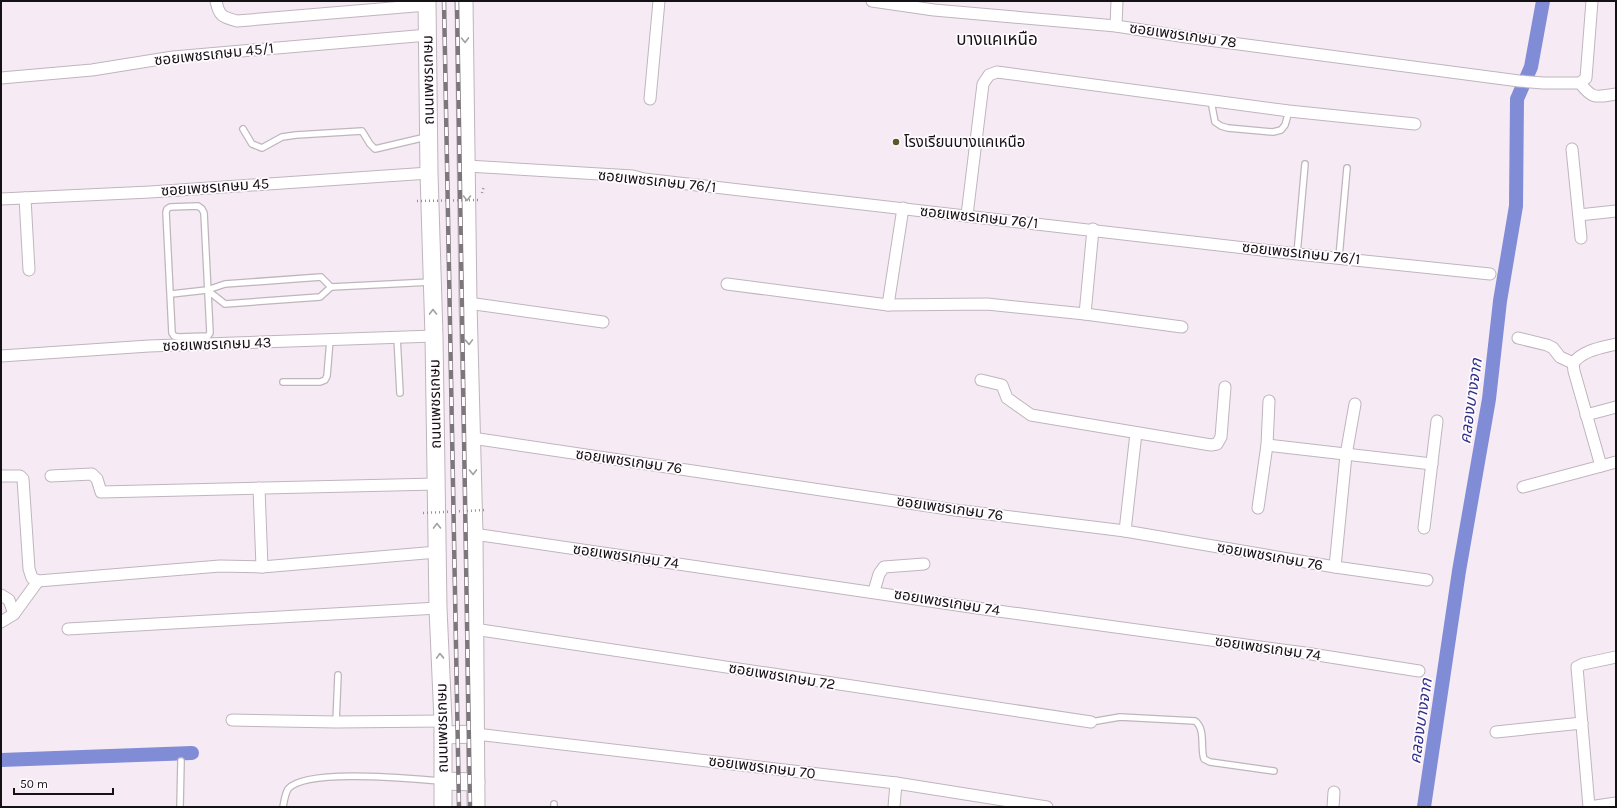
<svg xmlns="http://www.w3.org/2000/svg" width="1617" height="808" font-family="Karla,'Noto Sans Thai',sans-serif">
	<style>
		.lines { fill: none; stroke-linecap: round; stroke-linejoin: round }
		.canal { stroke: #818cd7; stroke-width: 14 }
		.service-casing { stroke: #bfb5bd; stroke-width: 8 }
		.minor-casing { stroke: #bfb5bd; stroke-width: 13 }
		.primary-casing { stroke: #bfb5bd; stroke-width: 19 }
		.path { stroke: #978f96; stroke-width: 2.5; stroke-dasharray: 1 3; stroke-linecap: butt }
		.service { stroke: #fff; stroke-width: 5.5 }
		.minor { stroke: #fff; stroke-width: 11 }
		.primary { stroke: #fff; stroke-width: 17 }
		.rail-casing { stroke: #7d777c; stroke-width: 4.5 }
		.rail { stroke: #fffbfe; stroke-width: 3; stroke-dasharray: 9; stroke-linecap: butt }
		.path-bridge { stroke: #978f96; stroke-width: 2.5; stroke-dasharray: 1 3; stroke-linecap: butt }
		.oneway { stroke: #a1a0a1 }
		.poi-dot { fill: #575a28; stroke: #fffbfe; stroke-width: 1.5 }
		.labels { text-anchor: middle; stroke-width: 3.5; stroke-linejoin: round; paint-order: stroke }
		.street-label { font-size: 15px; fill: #151215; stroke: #fffbfe }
		.poi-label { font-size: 15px; fill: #151215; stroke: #fffbfe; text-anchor: start }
		.water-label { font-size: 16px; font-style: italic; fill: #2f3188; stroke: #fffbfe }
		.quarter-label { font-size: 17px; fill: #151215; stroke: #fffbfe }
	</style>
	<rect width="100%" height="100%" fill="#f6ebf4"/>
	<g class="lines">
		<g class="canal">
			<path d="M1 760 192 753"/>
			<path d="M1424 807 1459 571 1489 399 1500 301 1516 206 1517 99 1531 67 1543 1"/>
		</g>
		<defs>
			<g id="service">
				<path d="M1211 101 1215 122 1221 126 1228 128 1273 132 1281 130 1285 125 1289 111"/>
				<path d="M243 129 252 144 262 148 282 137 296 135 362 131 370 144 375 149 426 137"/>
				<path d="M198 206 202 209 204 213 210 333 208 336 178 337 174 336 172 333 166 212 167 209 170 207Z"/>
				<path d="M1297 254 1305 164"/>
				<path d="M1339 257 1347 168"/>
				<path d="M321 277 331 287 320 297 225 304 207 290 225 284Z"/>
				<path d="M331 287 431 282"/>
				<path d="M171 294 207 290"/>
				<path d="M397 337 400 393"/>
				<path d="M283 382H320L325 380 327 376 330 340"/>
				<path d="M336 722 338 675"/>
				<path d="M1091 722 1120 717 1195 721C1206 729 1200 748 1204 759L1210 762 1274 771"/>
				<path d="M180 807 181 761"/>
				<path d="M283 807C284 802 285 794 288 789 306 768 413 779 441 781"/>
				<path d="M554 807V804"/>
			</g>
			<g id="minor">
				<path d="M216 1C219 16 222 17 237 21L427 5"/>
				<path d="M872 1 934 10 1116 26 1186 37 1519 81 1543 83H1580L1586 78 1592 1"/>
				<path d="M1116 26 1117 1"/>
				<path d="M1 78 92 70 173 57 428 35"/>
				<path d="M1580 83C1593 100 1596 97 1616 94"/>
				<path d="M650 99 659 1"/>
				<path d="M1572 149 1581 238"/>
				<path d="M467 166 633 176 644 179 1297 254 1490 274"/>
				<path d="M25 198 29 270"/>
				<path d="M1 199 150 192 429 173"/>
				<path d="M967 215 983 84 989 75 997 72 1289 111 1415 124"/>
				<path d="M1579 215 1616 211"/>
				<path d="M727 284 888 305 987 304 1085 314 1182 327"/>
				<path d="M468 303 603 322"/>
				<path d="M888 305 903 208"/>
				<path d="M1085 314 1093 229"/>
				<path d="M1518 338 1547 345 1553 348 1560 357 1573 363"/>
				<path d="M1 356 149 346 434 336"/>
				<path d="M981 380 1002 385 1007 398 1031 415 1211 445 1217 444 1221 437 1225 387"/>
				<path d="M1586 415 1616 407"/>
				<path d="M472 438 955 510 1125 531 1335 567 1427 580"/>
				<path d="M1267 445 1432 464"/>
				<path d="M1601 466 1574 371 1573 363C1584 350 1600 348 1616 344"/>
				<path d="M1 476H20L23 479 29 569 32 578 38 581 220 566 262 567 437 552"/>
				<path d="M51 476 92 474 97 479 101 492 436 484"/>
				<path d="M1523 487 1616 462"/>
				<path d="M259 488 262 567"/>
				<path d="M1258 508 1267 445 1269 401"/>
				<path d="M1424 528 1437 421"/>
				<path d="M1125 531 1136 433"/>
				<path d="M474 534 991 610 1305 653 1419 671"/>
				<path d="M1335 567 1346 455 1355 404"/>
				<path d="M874 591 879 574 884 567 924 564"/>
				<path d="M1 595 9 600 14 614"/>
				<path d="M1 622 14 614 38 581"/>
				<path d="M68 629 438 608"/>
				<path d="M474 629 1091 722"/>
				<path d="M232 720 336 722 443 721"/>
				<path d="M1496 732 1582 723"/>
				<path d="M476 734 896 783 1047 807"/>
				<path d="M894 807 896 783"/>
				<path d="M1333 807 1334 792"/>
				<path d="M1589 807 1577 667 1583 664 1616 657"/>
				<path d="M1589 807 1616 803"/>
			</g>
			<g id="primary">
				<path d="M427 1 429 173 434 336 438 608 443 721V807"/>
				<path d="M464 1 468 303 474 534 476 807"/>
				<path d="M443 735 476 734"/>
				<path d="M443 781 476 782"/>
			</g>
		</defs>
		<use href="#service" class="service-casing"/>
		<use href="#minor" class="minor-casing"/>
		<use href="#primary" class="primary-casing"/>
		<path class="path" d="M482 193 484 186"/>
		<use href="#service" class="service"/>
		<use href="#minor" class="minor"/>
		<use href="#primary" class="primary"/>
		<defs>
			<g id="rail">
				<path d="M444 1 459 807"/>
				<path d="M457 1 470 807"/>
			</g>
		</defs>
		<use href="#rail" class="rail-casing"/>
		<use href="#rail" class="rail"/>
		<g class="path-bridge">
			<path d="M417 201 481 200"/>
			<path d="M423 513 486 510"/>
		</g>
	</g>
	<defs><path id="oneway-chevron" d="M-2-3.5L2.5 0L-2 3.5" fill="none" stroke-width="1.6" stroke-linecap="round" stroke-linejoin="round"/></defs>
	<g class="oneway">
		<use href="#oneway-chevron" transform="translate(465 40) rotate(89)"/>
		<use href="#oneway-chevron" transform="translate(467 198) rotate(90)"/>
		<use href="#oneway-chevron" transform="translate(433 312) rotate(-91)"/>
		<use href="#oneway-chevron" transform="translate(469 342) rotate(88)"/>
		<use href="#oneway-chevron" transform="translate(473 472) rotate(89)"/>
		<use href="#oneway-chevron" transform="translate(437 526) rotate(-91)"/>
		<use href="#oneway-chevron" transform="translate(440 656) rotate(-92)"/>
	</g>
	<circle class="poi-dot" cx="896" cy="142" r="4"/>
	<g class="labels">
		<g class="street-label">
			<text transform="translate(1183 35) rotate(8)" y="5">ซอยเพชรเกษม 78</text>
			<text transform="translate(214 54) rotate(-6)" y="5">ซอยเพชรเกษม 45/1</text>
			<text transform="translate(428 80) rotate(-91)" y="5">ถนนเพชรเกษม</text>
			<text transform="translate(657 181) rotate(6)" y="5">ซอยเพชรเกษม 76/1</text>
			<text transform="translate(215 187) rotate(-4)" y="5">ซอยเพชรเกษม 45</text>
			<text transform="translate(979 217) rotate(6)" y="5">ซอยเพชรเกษม 76/1</text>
			<text transform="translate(1301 253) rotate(6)" y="5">ซอยเพชรเกษม 76/1</text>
			<text transform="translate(217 344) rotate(-2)" y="5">ซอยเพชรเกษม 43</text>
			<text transform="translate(435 404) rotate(-91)" y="5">ถนนเพชรเกษม</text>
			<text transform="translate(629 461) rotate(8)" y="5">ซอยเพชรเกษม 76</text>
			<text transform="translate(950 508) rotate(8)" y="5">ซอยเพชรเกษม 76</text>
			<text transform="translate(626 556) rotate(8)" y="5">ซอยเพชรเกษม 74</text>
			<text transform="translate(1270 556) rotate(10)" y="5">ซอยเพชรเกษม 76</text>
			<text transform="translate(947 602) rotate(9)" y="5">ซอยเพชรเกษม 74</text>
			<text transform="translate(1268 648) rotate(8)" y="5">ซอยเพชรเกษม 74</text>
			<text transform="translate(782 676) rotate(9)" y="5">ซอยเพชรเกษม 72</text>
			<text transform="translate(442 728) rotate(-91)" y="5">ถนนเพชรเกษม</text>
			<text transform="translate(762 767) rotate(7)" y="5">ซอยเพชรเกษม 70</text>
		</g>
		<g class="poi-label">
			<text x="904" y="147">โรงเรียนบางแคเหนือ</text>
		</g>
		<g class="water-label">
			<text transform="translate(1470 401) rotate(-82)" y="6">คลองบางจาก</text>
			<text transform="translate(1420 721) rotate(-82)" y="6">คลองบางจาก</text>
		</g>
		<g class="quarter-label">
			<text x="997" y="45">บางแคเหนือ</text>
		</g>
	</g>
	<rect width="1617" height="808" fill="none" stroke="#151215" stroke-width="4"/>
	<path d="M14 788v6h99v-6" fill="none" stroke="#151215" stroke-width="2"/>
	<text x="20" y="788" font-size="12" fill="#151215" stroke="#fffbfe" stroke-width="3" paint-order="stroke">50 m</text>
</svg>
